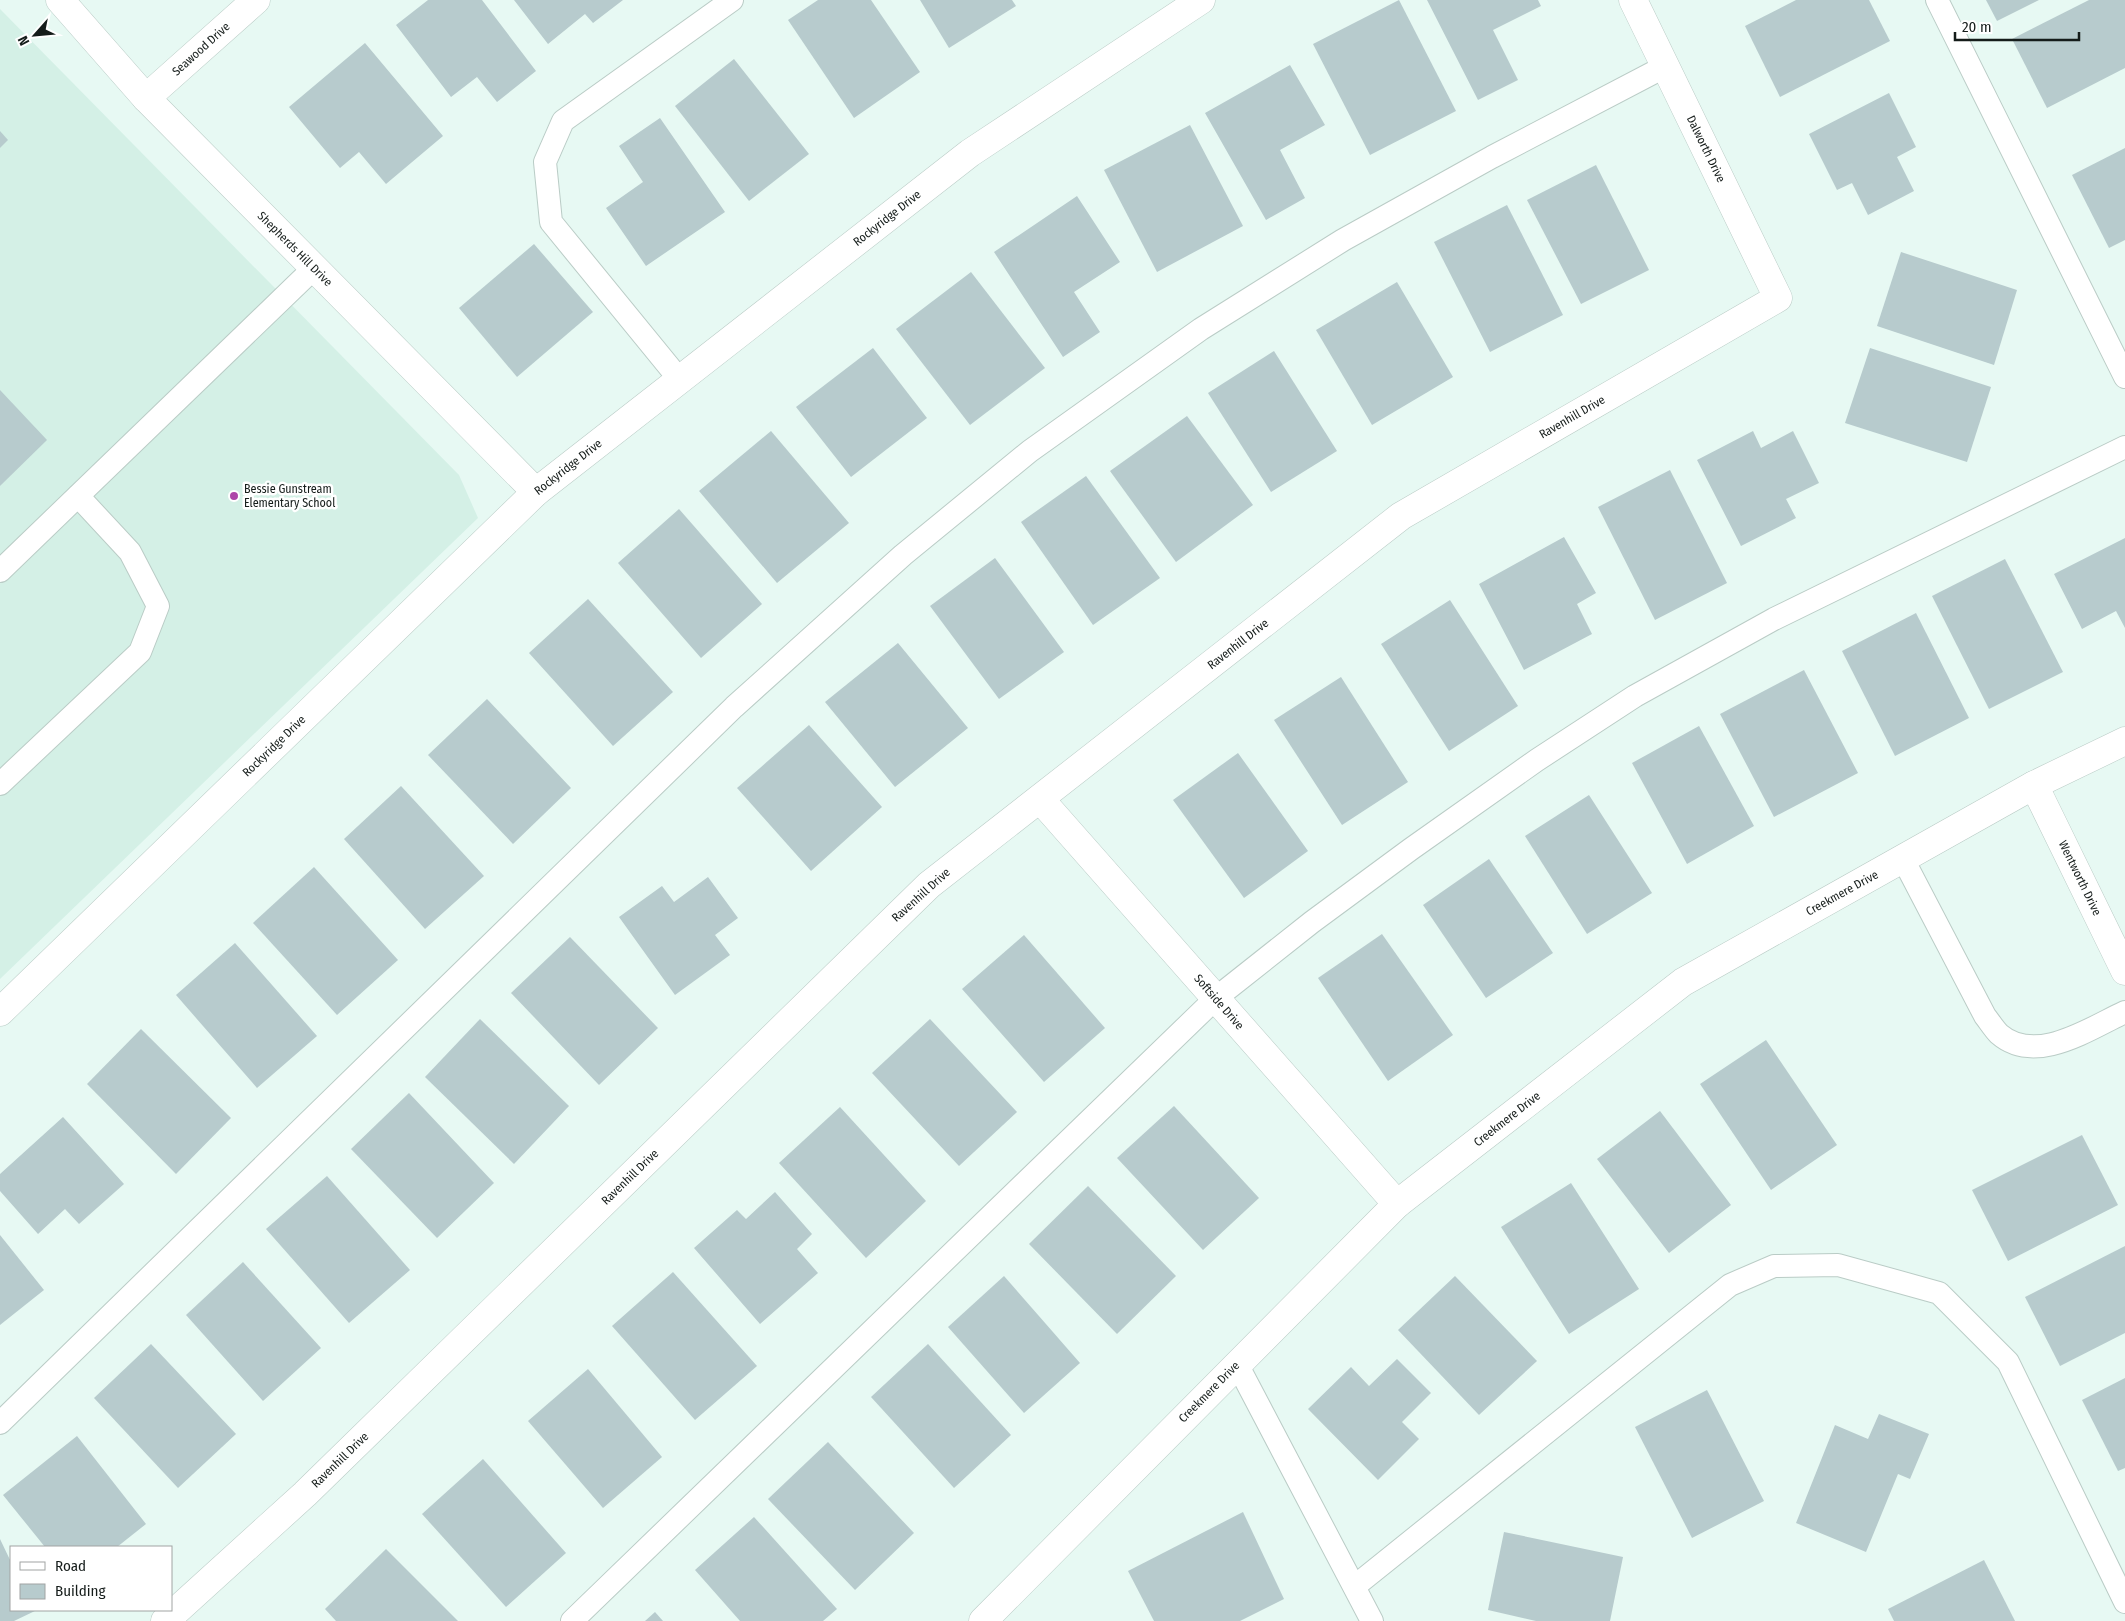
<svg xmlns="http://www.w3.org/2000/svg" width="2125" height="1621" font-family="'Fira Sans Condensed',sans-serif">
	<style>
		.built { fill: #d4f0e6 }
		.building { fill: #b7cbcd }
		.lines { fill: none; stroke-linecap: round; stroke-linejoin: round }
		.service-casing { stroke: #baccc6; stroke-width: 24 }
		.minor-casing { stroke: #baccc6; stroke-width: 29 }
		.service { stroke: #fff; stroke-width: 22 }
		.minor { stroke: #fff; stroke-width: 28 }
		.poi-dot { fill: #ad45a8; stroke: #fff; stroke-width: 2 }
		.labels { text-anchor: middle; stroke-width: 5; stroke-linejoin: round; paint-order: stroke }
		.street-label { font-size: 12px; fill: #151c1a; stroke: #fff }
		.poi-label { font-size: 12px; fill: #151c1a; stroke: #fff; text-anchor: start }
	</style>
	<rect width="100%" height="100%" fill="#e7f9f3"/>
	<path class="built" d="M0 9 459 475 478 518 0 979Z"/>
	<g class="building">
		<path d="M428 0H482L536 71 497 102 477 77 451 97 396 25Z"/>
		<path d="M514 0H623L593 23 585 14 548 44Z"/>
		<path d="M818 0H871L920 72 854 118 788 20Z"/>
		<path d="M920 0H1012L1016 6 949 48Z"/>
		<path d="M1399 0 1456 111 1370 155 1313 44Z"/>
		<path d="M1427 0H1538L1541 6 1493 30 1518 80 1478 100Z"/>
		<path d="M1796 0H1869L1890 41 1780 97 1745 26Z"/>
		<path d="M1986 0H2039L1997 21Z"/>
		<path d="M2089 0H2125V68L2047 108 2012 39Z"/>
		<path d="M365 43 443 136 386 184 359 152 340 168 289 107Z"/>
		<path d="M734 59 809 154 749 201 675 106Z"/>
		<path d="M1290 65 1325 125 1280 150 1305 198 1266 220 1205 113Z"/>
		<path d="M1889 93 1916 147 1897 157 1914 191 1868 215 1852 183 1837 190 1809 134Z"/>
		<path d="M660 118 725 212 646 266 606 208 643 182 619 146Z"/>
		<path d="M1190 125 1243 226 1157 272 1104 170Z"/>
		<path d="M0 131 8 140 0 148Z"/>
		<path d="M2125 148V240L2109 248 2072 175Z"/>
		<path d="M1596 165 1649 270 1581 304 1527 200Z"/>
		<path d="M1077 196 1120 262 1074 292 1100 332 1063 357 994 252Z"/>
		<path d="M1507 205 1563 315 1490 352 1434 242Z"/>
		<path d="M534 244 593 312 517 377 459 308Z"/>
		<path d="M1901 252 2017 290 1994 365 1877 326Z"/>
		<path d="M971 272 1045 368 970 425 896 329Z"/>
		<path d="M1397 282 1453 377 1372 425 1316 330Z"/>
		<path d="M873 348 927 418 851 477 796 407Z"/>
		<path d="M1870 348 1991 387 1967 462 1845 423Z"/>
		<path d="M1274 351 1337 451 1271 492 1208 393Z"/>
		<path d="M0 390 47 440 0 486Z"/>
		<path d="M1187 416 1253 505 1176 562 1110 471Z"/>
		<path d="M771 431 849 523 777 583 699 491Z"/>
		<path d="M1753 431 1761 448 1793 431 1819 483 1786 499 1796 518 1741 546 1697 460Z"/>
		<path d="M1670 470 1727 583 1655 620 1598 507Z"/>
		<path d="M1086 476 1160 578 1093 625 1021 522Z"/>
		<path d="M679 509 762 604 701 658 618 563Z"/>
		<path d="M1564 537 1596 593 1577 604 1592 634 1524 670 1479 584Z"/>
		<path d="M2125 538V628L2116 611 2082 629 2054 574Z"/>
		<path d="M995 558 1064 652 999 699 930 606Z"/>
		<path d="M2005 559 2063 672 1989 709 1932 596Z"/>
		<path d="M588 599 673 692 613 746 529 653Z"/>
		<path d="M1450 600 1518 706 1449 751 1381 644Z"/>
		<path d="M1916 613 1969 718 1895 756 1842 651Z"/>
		<path d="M898 643 968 728 895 787 825 702Z"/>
		<path d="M1804 670 1858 773 1774 817 1720 714Z"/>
		<path d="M1341 677 1408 782 1342 825 1274 720Z"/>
		<path d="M487 699 571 788 513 844 428 755Z"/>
		<path d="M809 725 882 807 811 871 737 788Z"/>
		<path d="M1699 726 1754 826 1687 864 1632 763Z"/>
		<path d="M1238 753 1308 851 1244 898 1173 800Z"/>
		<path d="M401 786 484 876 425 929 344 839Z"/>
		<path d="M1589 795 1652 893 1587 934 1525 836Z"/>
		<path d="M1489 859 1553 953 1486 998 1423 905Z"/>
		<path d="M314 867 398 960 337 1015 253 923Z"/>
		<path d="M708 877 738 918 715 935 730 955 675 995 619 917 662 886 674 902Z"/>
		<path d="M1382 934 1453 1035 1388 1081 1318 978Z"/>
		<path d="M1024 935 1105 1028 1044 1082 962 989Z"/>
		<path d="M570 937 658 1028 599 1085 511 993Z"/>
		<path d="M235 943 317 1036 257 1088 176 995Z"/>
		<path d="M480 1019 569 1106 514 1164 425 1077Z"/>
		<path d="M930 1019 1017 1112 959 1166 872 1073Z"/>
		<path d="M141 1029 231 1118 176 1174 87 1084Z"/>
		<path d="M1766 1040 1837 1145 1771 1190 1700 1084Z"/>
		<path d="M409 1093 494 1183 437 1238 351 1149Z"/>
		<path d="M1174 1106 1259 1198 1203 1250 1117 1158Z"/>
		<path d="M840 1107 926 1201 866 1258 779 1163Z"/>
		<path d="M1660 1111 1731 1205 1669 1253 1597 1159Z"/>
		<path d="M63 1117 124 1184 79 1224 65 1209 38 1234 0 1191V1174Z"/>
		<path d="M2082 1135 2118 1205 2008 1261 1972 1190Z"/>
		<path d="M327 1176 410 1270 349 1323 266 1229Z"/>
		<path d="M1571 1183 1639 1289 1569 1334 1501 1227Z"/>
		<path d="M1088 1186 1176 1276 1117 1334 1029 1244Z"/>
		<path d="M775 1192 812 1234 797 1249 818 1273 760 1324 694 1248 737 1210 746 1219Z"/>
		<path d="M0 1235 44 1290 0 1325Z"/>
		<path d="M2125 1246V1333L2060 1366 2025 1297Z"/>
		<path d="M243 1262 321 1348 263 1401 186 1315Z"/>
		<path d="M673 1272 757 1366 695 1420 612 1326Z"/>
		<path d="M1004 1276 1080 1363 1024 1413 948 1327Z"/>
		<path d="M1455 1276 1537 1361 1479 1415 1398 1330Z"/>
		<path d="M151 1344 236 1434 178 1488 94 1398Z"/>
		<path d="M928 1344 1011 1435 954 1488 871 1397Z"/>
		<path d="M1397 1359 1431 1393 1402 1422 1419 1439 1378 1480 1308 1409 1351 1367 1369 1386Z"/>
		<path d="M588 1369 662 1457 603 1508 528 1421Z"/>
		<path d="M2125 1378V1468L2118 1471 2082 1400Z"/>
		<path d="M1707 1390 1764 1501 1692 1538 1635 1427Z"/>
		<path d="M1879 1414 1929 1434 1910 1479 1898 1474 1866 1552 1796 1523 1835 1425 1868 1439Z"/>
		<path d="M77 1436 146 1524 117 1547H45L3 1495Z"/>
		<path d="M828 1442 914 1533 855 1590 768 1499Z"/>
		<path d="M483 1459 566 1553 506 1607 422 1514Z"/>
		<path d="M1243 1512 1284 1599 1240 1621H1154L1128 1571Z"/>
		<path d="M754 1517 837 1609 823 1621H740L695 1570Z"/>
		<path d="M1504 1532 1623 1557 1610 1621H1536L1488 1610Z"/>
		<path d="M0 1539 11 1562V1610H37L14 1621H0Z"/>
		<path d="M386 1549 458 1621H336L325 1609Z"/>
		<path d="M1984 1560 2015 1621H1894L1888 1609Z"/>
		<path d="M655 1612 663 1621H645Z"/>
	</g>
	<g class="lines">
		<defs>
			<g id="service">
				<path d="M1937 0 2125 377"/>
				<path d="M680 380 551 222 545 162 563 121 732 0"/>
				<path d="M0 571 313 269"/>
				<path d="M0 784 140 652 158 606 130 552 78 496"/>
				<path d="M1903 859 1985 1016C1989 1021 1994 1029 1999 1034 2036 1066 2090 1028 2125 1012"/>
				<path d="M1237 1364 1372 1621"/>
				<path d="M0 1423 734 707 903 555 1030 451 1201 329 1343 240 1492 157 1666 66"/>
				<path d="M1355 1586 1730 1285 1774 1266 1838 1265 1939 1293 2008 1362 2125 1602"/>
				<path d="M572 1621 1216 998 1312 922 1411 849 1537 760 1635 696 1774 619 2125 447"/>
			</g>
			<g id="minor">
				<path d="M60 0 146 98 536 492"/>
				<path d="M146 98 256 0"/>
				<path d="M2034 785 2125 971"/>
				<path d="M1040 799 1397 1204"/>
				<path d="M0 1012 536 492 970 153 1201 0"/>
				<path d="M165 1621 305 1494 929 885 1401 516 1778 298 1633 0"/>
				<path d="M983 1621 1397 1204 1683 982 2034 785 2125 741"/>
			</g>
		</defs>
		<use href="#service" class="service-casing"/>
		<use href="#minor" class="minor-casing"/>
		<use href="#service" class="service"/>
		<use href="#minor" class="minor"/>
	</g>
	<circle class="poi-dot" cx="234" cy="496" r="5"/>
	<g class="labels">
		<g class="street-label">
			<text transform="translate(201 49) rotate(-42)" y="4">Seawood Drive</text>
			<text transform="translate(1706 149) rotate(64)" y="4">Dalworth Drive</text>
			<text transform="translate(887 218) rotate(-38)" y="4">Rockyridge Drive</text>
			<text transform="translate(295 249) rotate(45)" y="4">Shepherds Hill Drive</text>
			<text transform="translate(1572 417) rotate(-30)" y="4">Ravenhill Drive</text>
			<text transform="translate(568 467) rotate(-38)" y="4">Rockyridge Drive</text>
			<text transform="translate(1238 644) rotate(-38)" y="4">Ravenhill Drive</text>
			<text transform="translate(274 746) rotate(-44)" y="4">Rockyridge Drive</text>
			<text transform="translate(2080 878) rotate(64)" y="4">Wentworth Drive</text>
			<text transform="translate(1842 893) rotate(-29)" y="4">Creekmere Drive</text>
			<text transform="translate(921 895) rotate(-42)" y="4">Ravenhill Drive</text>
			<text transform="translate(1219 1002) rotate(49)" y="4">Softside Drive</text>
			<text transform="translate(1507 1119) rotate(-38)" y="4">Creekmere Drive</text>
			<text transform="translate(630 1177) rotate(-44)" y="4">Ravenhill Drive</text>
			<text transform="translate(1209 1392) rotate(-45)" y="4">Creekmere Drive</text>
			<text transform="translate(340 1460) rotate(-44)" y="4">Ravenhill Drive</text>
		</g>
		<g class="poi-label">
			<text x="244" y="493">Bessie Gunstream<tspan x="244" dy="14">Elementary School</tspan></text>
		</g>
	</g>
	<rect x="10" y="1546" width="162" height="65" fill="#ffffff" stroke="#a1a4a3"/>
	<rect x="20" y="1562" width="25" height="8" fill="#ffffff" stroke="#a1a4a3"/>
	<text x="55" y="1571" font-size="15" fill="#151c1a">Road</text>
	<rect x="20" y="1584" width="25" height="15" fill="#b7cbcd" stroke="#a1a4a3"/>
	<text x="55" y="1596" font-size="15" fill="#151c1a">Building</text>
	<g transform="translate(35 35) rotate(243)" stroke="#ffffff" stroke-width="4" paint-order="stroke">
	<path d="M0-4L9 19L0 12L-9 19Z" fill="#151c1a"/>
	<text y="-8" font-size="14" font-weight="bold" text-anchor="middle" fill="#151c1a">N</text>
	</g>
	<path d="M1955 32v8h124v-8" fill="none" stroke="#151c1a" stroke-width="2.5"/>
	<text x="1962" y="32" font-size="15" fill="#151c1a" stroke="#ffffff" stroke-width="4" paint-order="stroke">20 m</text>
</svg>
